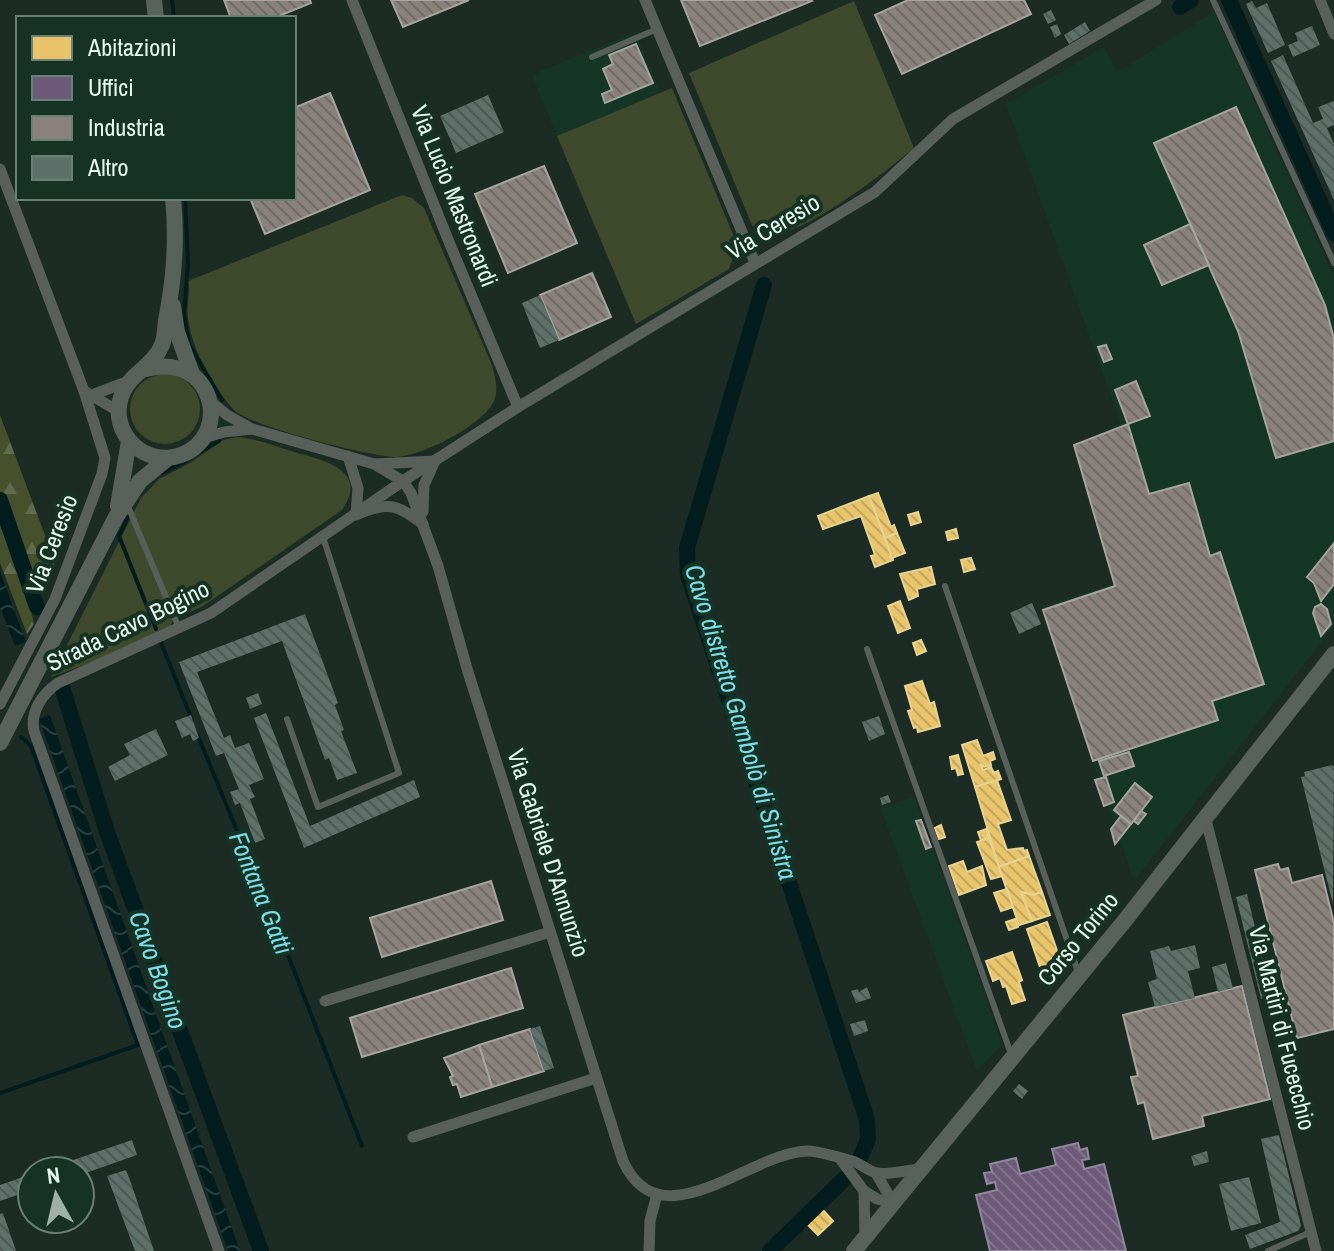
<svg xmlns="http://www.w3.org/2000/svg" width="1334" height="1251" font-family="'Archivo Narrow',sans-serif">
	<style>
		.built { fill: #153627 }
		.grass { fill: #3f492c }
		.forest { fill: url(#forest-firs) }
		.water { fill: url(#water-waves) }
		.homes { fill: url(#homes-back-hatch); stroke: #e8d392; stroke-width: 2 }
		.offices { fill: url(#offices-back-hatch); stroke: #91889d; stroke-width: 2 }
		.industry { fill: url(#industry-back-hatch); stroke: #a6a49e; stroke-width: 2 }
		.lines { fill: none; stroke-linecap: round; stroke-linejoin: round }
		.stream { stroke: #031d1f; stroke-width: 4 }
		.canal { stroke: #031d1f; stroke-width: 16 }
		.building { fill: url(#building-back-hatch) }
		.lane { stroke: #595f5a; stroke-width: 6 }
		.street { stroke: #595f5a; stroke-width: 11 }
		.secondary { stroke: #58615a; stroke-width: 16 }
		.labels { text-anchor: middle; stroke-width: 8; stroke-linejoin: round; paint-order: stroke }
		.street-label { font-size: 24px; fill: #e6f7ee; stroke: #163225 }
		.water-label { font-size: 26px; font-style: italic; fill: #7ddce7; stroke: #163225 }
	</style>
	<defs>
		<pattern id="forest-firs" width="22" height="20" patternUnits="userSpaceOnUse" patternTransform="scale(2)"><rect width="22" height="20" fill="#46502d"/><path d="M5 1l3.5 6h-7zM16 11l3.5 6h-7z" fill="#616a4c"/></pattern>
		<pattern id="water-waves" width="16" height="10" patternUnits="userSpaceOnUse" patternTransform="scale(2)"><rect width="16" height="10" fill="#031d1f"/><path d="M0 5q4-4 8 0t8 0" fill="none" stroke="#283f40"/></pattern>
		<pattern id="homes-back-hatch" width="6" height="6" patternUnits="userSpaceOnUse" patternTransform="scale(2)"><rect width="6" height="6" fill="#e9c46a"/><path d="M-1 5l2 2M0 0l6 6M5-1l2 2" fill="none" stroke="#c0a661"/></pattern>
		<pattern id="offices-back-hatch" width="6" height="6" patternUnits="userSpaceOnUse" patternTransform="scale(2)"><rect width="6" height="6" fill="#6d597a"/><path d="M-1 5l2 2M0 0l6 6M5-1l2 2" fill="none" stroke="#82728d"/></pattern>
		<pattern id="industry-back-hatch" width="6" height="6" patternUnits="userSpaceOnUse" patternTransform="scale(2)"><rect width="6" height="6" fill="#8a817c"/><path d="M-1 5l2 2M0 0l6 6M5-1l2 2" fill="none" stroke="#6e6b67"/></pattern>
		<pattern id="building-back-hatch" width="6" height="6" patternUnits="userSpaceOnUse" patternTransform="scale(2)"><rect width="6" height="6" fill="#5e706a"/><path d="M-1 5l2 2M0 0l6 6M5-1l2 2" fill="none" stroke="#4f5955"/></pattern>
	</defs>
	<rect width="100%" height="100%" fill="#1c2c24"/>
	<g class="built">
		<path d="M1214 12 1334 277V626L1134 881 1041 608 1116 583 1075 445 1121 424 1006 104 1104 47 1118 72Z"/>
		<path d="M635 32 661 93 557 136 532 75Z"/>
		<path d="M914 796 1002 1044 977 1071 881 809Z"/>
	</g>
	<g class="grass">
		<path d="M854 1 914 148C888 170 800 239 767 235 760 234 757 230 752 225L689 73Z"/>
		<path d="M672 88 735 239 736 249 729 269 636 324 557 136Z"/>
		<path d="M402 195 412 198 424 208 492 365C495 377 499 390 494 401 482 426 422 456 396 457 371 457 248 426 233 409 212 385 192 350 188 318 186 305 191 294 188 281Z"/>
		<circle cx="165" cy="409" r="35"/>
		<path d="M237 437C257 439 275 446 294 452 323 460 370 470 342 510L203 606 173 620 170 627 87 664 51 677 141 498 159 479 190 463 223 440Z"/>
	</g>
	<path class="forest" d="M0 415 55 562 30 606 34 624 27 634 0 563Z"/>
	<g class="water">
		<path d="M0 571 26 642 15 646 0 607Z"/>
		<path d="M50 715 240 1251H228L39 719Z"/>
	</g>
	<g class="homes">
		<path d="M878 493 891 527 894 525 897 533 885 538 869 496Z"/>
		<path d="M869 496 893 560 875 567 871 556 875 555 861 516 823 529 818 516Z"/>
		<path d="M918 512 921 522 911 525 908 515Z"/>
		<path d="M956 529 958 538 948 540 946 532Z"/>
		<path d="M897 533 905 553 892 558 885 538Z"/>
		<path d="M971 558 975 569 964 572 961 560Z"/>
		<path d="M931 567 935 584 917 589 918 596 909 600 900 574Z"/>
		<path d="M900 601 910 628 898 633 888 606Z"/>
		<path d="M921 640 926 651 917 655 913 643Z"/>
		<path d="M922 681 930 704 934 702 940 726 918 732 917 727 914 728 908 711 912 710 905 686Z"/>
		<path d="M977 740 983 756 993 752 995 759 990 761 991 765 984 767 980 764 983 770 991 767 994 773 998 771 1001 779 975 787 962 745Z"/>
		<path d="M958 755 963 774 958 775 956 768 952 769 950 757Z"/>
		<path d="M997 780 1011 820 998 824 1007 850 1023 848 1024 851 1027 850 1029 856 999 867 975 787Z"/>
		<path d="M941 825 945 837 939 839 935 828Z"/>
		<path d="M986 829 989 838 981 840 978 832Z"/>
		<path d="M989 838 1002 876 991 879 977 842Z"/>
		<path d="M1029 856 1042 892 1033 895 1021 892 1032 921 1019 925 999 867Z"/>
		<path d="M963 861 967 872 982 866 986 885 959 895 949 866Z"/>
		<path d="M1007 889 1013 907 1001 911 994 893Z"/>
		<path d="M1021 892 1033 895 1042 892 1050 915 1032 921Z"/>
		<path d="M1015 919 1018 927 1009 930 1006 922Z"/>
		<path d="M1047 922 1060 959 1050 962 1051 967 1041 970 1027 929Z"/>
		<path d="M1012 952 1022 980 1019 982 1025 1000 1012 1004 1006 986 1003 987 1000 978 993 981 986 961Z"/>
		<path d="M821 1208 833 1221 818 1235 806 1223Z"/>
	</g>
	<path class="offices" d="M1078 1143 1080 1150 1087 1148 1089 1159 1082 1160 1084 1169 1104 1164 1126 1251H990L976 1195 997 1190 995 1182 987 1184 984 1173 992 1172 990 1164 1016 1158 1020 1174 1056 1165 1052 1149Z"/>
	<g class="industry">
		<path d="M224 0H310L311 3 274 18H231Z"/>
		<path d="M391 0H469L403 27Z"/>
		<path d="M681 0H811L812 1 700 46Z"/>
		<path d="M908 0H1024L1031 14 902 74 875 15Z"/>
		<path d="M636 44 653 83 605 103 602 94 612 90 603 69 613 64 609 55Z"/>
		<path d="M330 93 370 190 265 234 250 198H294V108Z"/>
		<path d="M1236 107 1325 305 1334 339V441L1276 458 1238 331 1154 143Z"/>
		<path d="M544 166 577 243 508 273 475 194Z"/>
		<path d="M1190 224 1209 265 1162 285 1144 245Z"/>
		<path d="M592 273 611 317 559 340 540 295Z"/>
		<path d="M1106 345 1112 359 1104 362 1098 347Z"/>
		<path d="M1136 381 1150 416 1128 424 1115 390Z"/>
		<path d="M1128 424 1149 494 1189 483 1210 556 1220 552 1264 684 1212 701 1218 720 1093 761 1043 610 1115 586 1074 445Z"/>
		<path d="M1334 543V584L1321 601 1314 583 1307 577Z"/>
		<path d="M1321 604 1327 609 1331 624 1321 636 1313 613 1315 607Z"/>
		<path d="M1129 752 1134 766 1104 776 1099 761Z"/>
		<path d="M1106 777 1114 802 1104 806 1095 780Z"/>
		<path d="M1135 783 1152 797 1131 824 1114 810Z"/>
		<path d="M1141 811 1146 814 1138 824 1134 821Z"/>
		<path d="M1121 816 1131 824 1115 844 1111 829Z"/>
		<path d="M921 820 931 847 926 849 916 821Z"/>
		<path d="M1278 864 1280 870 1288 868 1292 883 1322 875 1334 923V1029L1297 1038 1255 870Z"/>
		<path d="M491 881 503 920 382 957 370 918Z"/>
		<path d="M511 968 523 1008 362 1057 350 1018Z"/>
		<path d="M1242 986 1270 1099 1202 1116 1204 1126 1153 1139 1144 1102 1138 1104 1131 1077 1138 1076 1123 1015Z"/>
		<path d="M530 1029 544 1071 492 1087 479 1045Z"/>
		<path d="M479 1045 492 1087 461 1097 457 1084 453 1085 450 1077 453 1076 444 1058Z"/>
	</g>
	<g class="lines">
		<g class="stream">
			<path d="M172 0 174 18"/>
			<path d="M185 198 188 262 184 315 189 344 222 400"/>
			<path d="M200 452 219 441"/>
			<path d="M162 473 186 461"/>
			<path d="M128 517 119 536 156 629"/>
			<path d="M160 640 192 720"/>
			<path d="M198 736 285 947 362 1146"/>
			<path d="M0 1093 138 1045 31 746 21 737"/>
		</g>
		<g class="canal">
			<path d="M1229 0 1334 233"/>
			<path d="M1180 7 1191 0"/>
			<path d="M764 285 687 548 688 575 867 1120 868 1139 861 1156"/>
			<path d="M0 500 37 607"/>
			<path d="M62 687 108 835 261 1251"/>
			<path d="M770 1251 844 1179"/>
		</g>
	</g>
	<g class="building">
		<path d="M1252 1 1256 8 1267 3 1285 45 1268 53 1246 4Z"/>
		<path d="M1051 10 1056 20 1048 24 1043 14Z"/>
		<path d="M1085 22 1090 31 1069 44 1064 35Z"/>
		<path d="M1057 24 1061 34 1055 38 1050 27Z"/>
		<path d="M1312 26 1320 45 1293 57 1288 45 1298 41 1295 33Z"/>
		<path d="M1283 55 1313 123 1323 119 1318 107 1334 101V125L1327 128 1334 144V200L1271 61Z"/>
		<path d="M488 95 504 132 456 153 440 116Z"/>
		<path d="M540 295 559 340 540 348 522 303Z"/>
		<path d="M1032 603 1041 624 1019 634 1010 613Z"/>
		<path d="M305 614 338 703 335 705 344 730 341 731 357 773 337 780 329 758 325 760 282 641 197 672 224 738 230 735 235 748 249 743 264 779 249 785 255 797 250 799 265 839 255 843 240 803 235 805 230 792 239 789 224 753 216 756 179 662Z"/>
		<path d="M258 693 262 704 250 709 246 698Z"/>
		<path d="M266 713 310 826 414 780 420 797 304 848 254 718Z"/>
		<path d="M191 715 199 738 193 741 190 734 182 738 175 721Z"/>
		<path d="M879 716 885 734 869 741 862 722Z"/>
		<path d="M156 729 168 755 115 781 108 767 130 755 124 744Z"/>
		<path d="M1332 765 1334 767 1333 904 1301 777 1305 776 1304 772Z"/>
		<path d="M888 795 891 802 882 805 880 798Z"/>
		<path d="M1247 894 1272 997 1261 999 1236 897Z"/>
		<path d="M1195 945 1200 968 1188 971 1195 998 1155 1007 1148 982 1157 979 1150 951 1169 946 1171 951Z"/>
		<path d="M1226 963 1233 988 1218 992 1212 967Z"/>
		<path d="M867 987 871 998 856 1003 851 991 858 989 859 992Z"/>
		<path d="M865 1020 868 1031 854 1036 850 1024Z"/>
		<path d="M540 1026 554 1068 544 1071 530 1029Z"/>
		<path d="M1019 1084 1028 1091 1022 1099 1013 1091Z"/>
		<path d="M1279 1135 1301 1226 1298 1231 1250 1249 1245 1235 1280 1222 1261 1139Z"/>
		<path d="M132 1140 137 1155 80 1175V1171H41Z"/>
		<path d="M1207 1151 1209 1162 1194 1166 1191 1156Z"/>
		<path d="M126 1170 131 1183 154 1251H135L107 1176Z"/>
		<path d="M32 1174V1190L0 1201V1185Z"/>
		<path d="M1249 1177 1261 1223 1231 1231 1219 1184Z"/>
		<path d="M3 1213 16 1251H0V1214Z"/>
	</g>
	<g class="lines">
		<g class="lane">
			<path d="M1213 0 1334 263"/>
			<path d="M592 57 657 29"/>
			<path d="M127 504 178 626"/>
			<path d="M945 586 1078 972"/>
			<path d="M867 649 1011 1054"/>
			<path d="M287 719 318 807 399 773 323 537"/>
			<path d="M1268 1251 1311 1232"/>
		</g>
		<g class="street">
			<path d="M352 0 449 242 518 407"/>
			<path d="M645 0 755 263"/>
			<path d="M1320 0 1334 34"/>
			<path d="M0 169 84 391 118 411"/>
			<path d="M92 395 129 381"/>
			<path d="M210 401 227 415 252 429 374 464 403 481 411 493 438 566 468 672 623 1161C661 1244 750 1152 808 1151 817 1151 846 1159 855 1162 862 1165 870 1172 877 1173 891 1175 907 1170 920 1169"/>
			<path d="M203 438 224 432 252 429"/>
			<path d="M348 456 358 488 356 515C387 501 397 504 423 524"/>
			<path d="M375 464 435 461 424 485 423 512"/>
			<path d="M0 704 55 599 102 474 105 458 84 391"/>
			<path d="M1205 816 1316 1251"/>
			<path d="M325 1001 550 932"/>
			<path d="M413 1137 596 1078"/>
			<path d="M841 1160 864 1191 865 1236"/>
			<path d="M876 1173 893 1203"/>
			<path d="M864 1191 877 1199 893 1203"/>
			<path d="M219 1251 34 731C30 712 42 694 58 683L211 613 403 481 518 407 875 192 953 119 1156 0"/>
			<path d="M649 1251 650 1221 657 1194"/>
		</g>
		<g class="secondary">
			<path d="M154 0 156 18"/>
			<path d="M173 306 177 332 192 374"/>
			<path d="M146 369C213 351 234 435 181 455 145 468 109 433 121 397 128 374 153 367 162 345 165 338 165 328 166 320 174 281 177 238 173 198"/>
			<path d="M118 506 129 441"/>
			<path d="M0 743 116 517 140 481 168 458"/>
			<path d="M854 1251 1126 919 1334 654"/>
		</g>
	</g>
	<g class="labels">
		<g class="street-label">
			<text transform="translate(454 196) rotate(68)" y="8">Via Lucio Mastronardi</text>
			<text transform="translate(773 227) rotate(-31)" y="8">Via Ceresio</text>
			<text transform="translate(52 544) rotate(-69)" y="8">Via Ceresio</text>
			<text transform="translate(128 626) rotate(-26)" y="8">Strada Cavo Bogino</text>
			<text transform="translate(548 853) rotate(72)" y="8">Via Gabriele D'Annunzio</text>
			<text transform="translate(1078 939) rotate(-51)" y="8">Corso Torino</text>
			<text transform="translate(1282 1028) rotate(76)" y="8">Via Martiri di Fucecchio</text>
		</g>
		<g class="water-label">
			<text transform="translate(741 722) rotate(73)" y="9">Cavo distretto Gambolò di Sinistra</text>
			<text transform="translate(261 893) rotate(68)" y="9">Fontana Gatti</text>
			<text transform="translate(158 970) rotate(70)" y="9">Cavo Bogino</text>
		</g>
	</g>
	<rect x="16" y="16" width="280" height="184" fill="#163225" stroke="#698175" stroke-width="2"/>
	<rect x="32" y="36" width="40" height="24" fill="#e9c46a" stroke="#698175" stroke-width="2"/>
	<text x="88" y="56" font-size="24" fill="#e6f7ee">Abitazioni</text>
	<rect x="32" y="76" width="40" height="24" fill="#6d597a" stroke="#698175" stroke-width="2"/>
	<text x="88" y="96" font-size="24" fill="#e6f7ee">Uffici</text>
	<rect x="32" y="116" width="40" height="24" fill="#8a817c" stroke="#698175" stroke-width="2"/>
	<text x="88" y="136" font-size="24" fill="#e6f7ee">Industria</text>
	<rect x="32" y="156" width="40" height="24" fill="#5e706a" stroke="#698175" stroke-width="2"/>
	<text x="88" y="176" font-size="24" fill="#e6f7ee">Altro</text>
	<g transform="translate(56 1195) rotate(352)"><circle r="38" fill="#163225" stroke="#698175" stroke-width="2"/>
	<path d="M0-6L14 30L0 20L-14 30Z" fill="#9fb0a7"/>
	<text y="-12" font-size="22" font-weight="bold" text-anchor="middle" fill="#e6f7ee">N</text>
	</g>
</svg>
